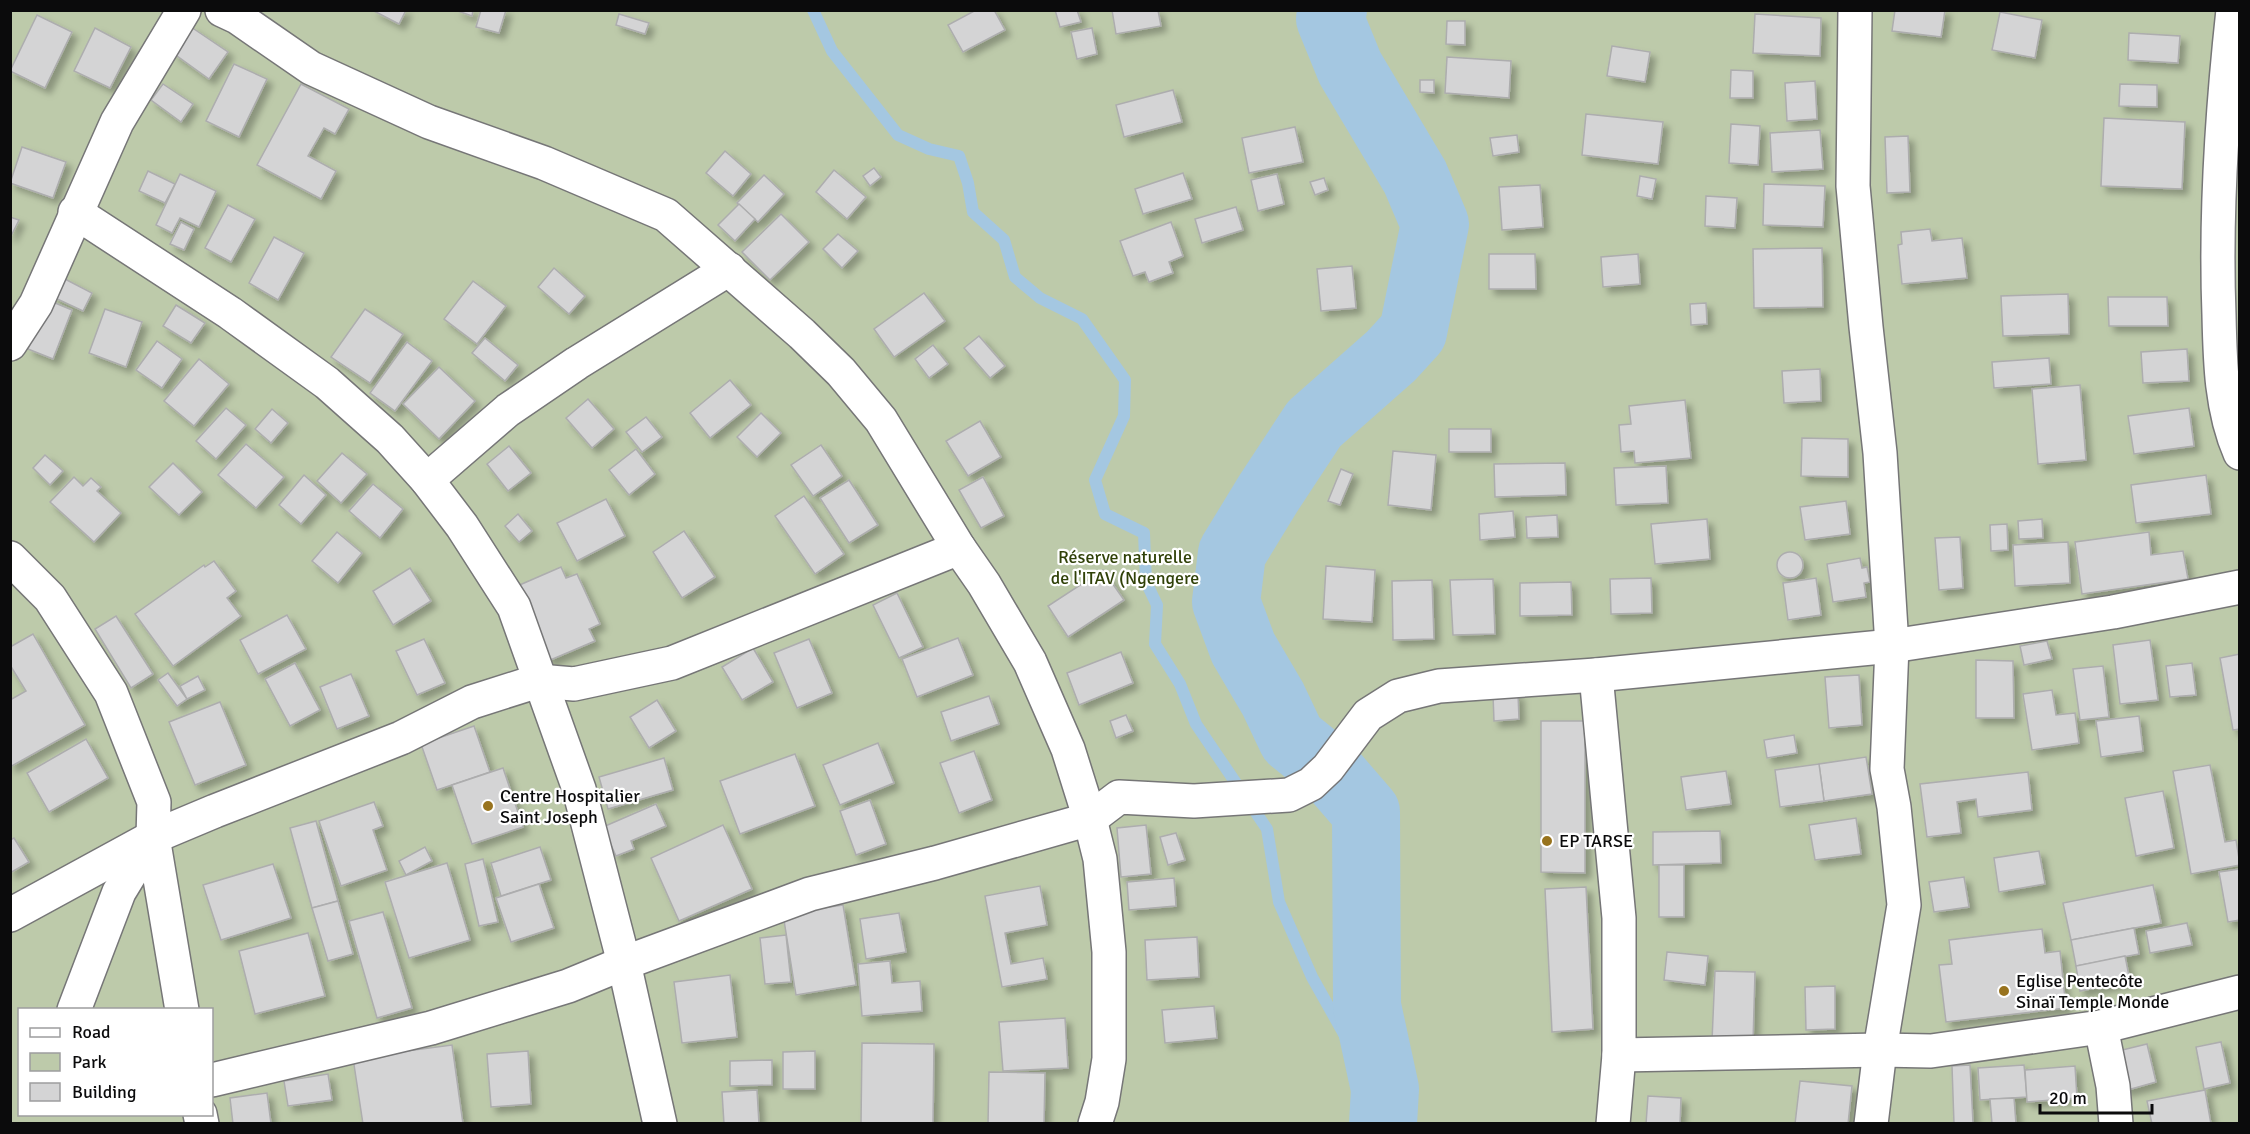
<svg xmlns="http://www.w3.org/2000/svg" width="2250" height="1134" font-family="Signika,sans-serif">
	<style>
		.green { fill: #bdcaaa; fill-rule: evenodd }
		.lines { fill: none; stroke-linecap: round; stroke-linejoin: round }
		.stream { stroke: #a4c7e1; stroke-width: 12 }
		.river { stroke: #a4c7e1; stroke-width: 68 }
		.building { fill: #d4d4d5; stroke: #adadae; stroke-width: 1.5; filter: url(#shadow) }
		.minor-casing { stroke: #767677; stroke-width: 36 }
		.minor { stroke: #fff; stroke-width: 33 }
		.poi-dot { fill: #98731e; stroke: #fff; stroke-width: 2 }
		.labels { text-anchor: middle; stroke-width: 4.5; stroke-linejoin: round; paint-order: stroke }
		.park-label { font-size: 18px; fill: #304108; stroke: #fff }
		.poi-label { font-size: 18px; fill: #0b0b0c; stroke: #fff; text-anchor: start }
	</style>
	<defs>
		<filter id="shadow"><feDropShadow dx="5.5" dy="5.5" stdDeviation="3" flood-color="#0004"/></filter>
	</defs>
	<rect width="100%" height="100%" fill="#f7f8f9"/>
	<path class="green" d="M10 11H2239V1123H11ZM20 1010H212V1114H20Z"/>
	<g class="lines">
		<path class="stream" d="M813 10 832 51 898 135 929 149 959 156 968 183 973 212 1004 240 1015 277 1040 298 1082 319 1125 380 1124 416 1095 480 1105 514 1144 533 1146 582 1157 605 1155 644 1180 684 1196 724 1267 829 1279 902 1312 977 1353 1050 1362 1098 1383 1122"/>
		<path class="river" d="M1333 10 1330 19 1350 68 1415 177 1435 224 1413 332 1391 356 1314 424 1268 494 1232 553 1226 602 1243 648 1273 699 1292 739 1328 768 1366 812 1367 1006 1385 1089 1383 1124"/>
	</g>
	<g class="building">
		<path d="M372 10H406L399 24Z"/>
		<path d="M455 10H473L472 16Z"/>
		<path d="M481 10H506L499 33 476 27Z"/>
		<path d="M976 10H994L1005 30 963 52 948 25Z"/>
		<path d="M1055 10H1077L1081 22 1060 27Z"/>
		<path d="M1112 10H1158L1161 26 1116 34Z"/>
		<path d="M1895 10H1945L1941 37 1892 31Z"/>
		<path d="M2000 12 2042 20 2035 58 1992 50Z"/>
		<path d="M619 14 649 23 645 34 616 25Z"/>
		<path d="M1755 14 1821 18 1820 56 1753 53Z"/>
		<path d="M37 15 72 32 45 88 10 71Z"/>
		<path d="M1447 21H1465V45L1446 44Z"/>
		<path d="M191 27 228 52 209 79 173 53Z"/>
		<path d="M95 28 131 47 110 88 74 71Z"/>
		<path d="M1092 28 1097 54 1077 59 1071 32Z"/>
		<path d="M2129 33 2180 36 2178 63 2128 60Z"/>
		<path d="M1612 46 1650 52 1645 82 1607 76Z"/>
		<path d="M1447 57 1511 61 1509 98 1445 93Z"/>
		<path d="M234 64 267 79 239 137 206 121Z"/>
		<path d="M1731 70 1753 71V98H1730Z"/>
		<path d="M1420 80H1434V93L1420 92Z"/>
		<path d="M1815 81 1817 119 1787 121 1785 83Z"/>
		<path d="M163 84 193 104 181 122 151 100Z"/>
		<path d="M301 84 349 109 335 134 324 128 308 156 336 171 321 199 257 165Z"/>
		<path d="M2120 84 2157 85V107L2119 106Z"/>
		<path d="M1173 90 1182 122 1124 137 1116 105Z"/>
		<path d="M1586 114 1663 122 1658 164 1582 155Z"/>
		<path d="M2104 118 2185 122 2182 189 2101 186Z"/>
		<path d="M1731 124 1760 126 1758 165 1729 163Z"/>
		<path d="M1295 127 1303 162 1249 173 1242 138Z"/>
		<path d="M1820 130 1823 169 1772 172 1770 133Z"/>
		<path d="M1517 135 1519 152 1493 156 1490 138Z"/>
		<path d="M1908 136 1910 192 1887 193 1885 137Z"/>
		<path d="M22 147 66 162 53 198 10 183Z"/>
		<path d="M725 151 751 174 733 196 706 173Z"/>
		<path d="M874 168 881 177 870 186 863 176Z"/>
		<path d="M834 170 866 197 847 219 816 192Z"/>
		<path d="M148 171 175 184 165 203 139 191Z"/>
		<path d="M1183 173 1192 199 1143 214 1135 189Z"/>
		<path d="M180 174 216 191 199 227 180 218 172 233 156 225Z"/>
		<path d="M1277 174 1284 204 1258 211 1251 180Z"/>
		<path d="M764 175 784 194 758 222 737 203Z"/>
		<path d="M1640 176 1656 179 1652 199 1637 196Z"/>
		<path d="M1324 178 1328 190 1315 195 1310 182Z"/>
		<path d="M1764 184 1825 186 1823 227 1763 225Z"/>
		<path d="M1540 185 1543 227 1502 230 1499 187Z"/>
		<path d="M1706 196 1737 198 1735 228 1705 226Z"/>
		<path d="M739 204 755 219 735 241 718 225Z"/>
		<path d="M228 205 255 219 231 262 205 248Z"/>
		<path d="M1236 207 1243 230 1202 243 1195 219Z"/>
		<path d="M781 214 809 242 770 280 742 252Z"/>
		<path d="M10 217 19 220 10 238Z"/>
		<path d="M181 222 194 229 184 250 170 244Z"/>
		<path d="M1171 222 1183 256 1169 262 1173 273 1149 282 1145 272 1133 276 1120 241Z"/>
		<path d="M1930 229 1932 241 1962 238 1967 278 1902 284 1898 245 1902 244 1901 232Z"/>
		<path d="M838 234 858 251 842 268 823 249Z"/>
		<path d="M274 237 304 253 278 300 249 283Z"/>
		<path d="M1822 248 1823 307 1754 308 1753 249Z"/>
		<path d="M1489 254H1535L1536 289H1489Z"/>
		<path d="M1638 254 1640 284 1603 287 1601 257Z"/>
		<path d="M1352 266 1356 308 1321 311 1317 269Z"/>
		<path d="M554 268 585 296 569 314 538 287Z"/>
		<path d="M63 278 92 293 83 311 53 297Z"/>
		<path d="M473 281 506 306 477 344 444 319Z"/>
		<path d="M924 293 945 321 894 357 874 329Z"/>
		<path d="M2068 294 2069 334 2003 336 2001 296Z"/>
		<path d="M2108 297H2167L2168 326H2109Z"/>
		<path d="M48 300 72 310 53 359 28 349Z"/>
		<path d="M1706 303 1707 324 1691 325 1690 304Z"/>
		<path d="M176 305 205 323 191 343 163 326Z"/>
		<path d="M105 309 142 322 126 367 89 353Z"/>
		<path d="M365 309 403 334 370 383 331 357Z"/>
		<path d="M979 336 1005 366 990 378 964 348Z"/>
		<path d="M485 338 518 365 505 381 472 353Z"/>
		<path d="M157 341 182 359 162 388 136 370Z"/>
		<path d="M407 342 432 361 395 411 370 393Z"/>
		<path d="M933 345 948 364 929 378 915 359Z"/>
		<path d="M2187 349 2189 381 2143 383 2141 352Z"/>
		<path d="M2049 358 2051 384 1994 388 1992 362Z"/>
		<path d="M199 359 229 384 194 426 164 401Z"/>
		<path d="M439 367 475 401 439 439 403 404Z"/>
		<path d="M1820 369 1821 401 1784 403 1782 371Z"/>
		<path d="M730 380 751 405 710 438 690 413Z"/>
		<path d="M2080 385 2086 460 2038 464 2032 389Z"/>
		<path d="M588 399 614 429 592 448 566 418Z"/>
		<path d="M1685 400 1691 458 1635 463 1634 451 1621 452 1619 425 1631 424 1629 406Z"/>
		<path d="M226 408 246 425 216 459 196 441Z"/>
		<path d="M2189 408 2194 446 2134 454 2128 416Z"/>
		<path d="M272 409 288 423 271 443 255 429Z"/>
		<path d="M761 413 781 433 757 457 737 437Z"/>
		<path d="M646 417 662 437 642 452 626 432Z"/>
		<path d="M980 421 1001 457 968 476 946 441Z"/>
		<rect x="1449" y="429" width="42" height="23"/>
		<path d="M1802 438 1848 439V477L1801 476Z"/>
		<path d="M246 444 284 477 256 508 218 475Z"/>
		<path d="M821 445 842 476 813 496 791 465Z"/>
		<path d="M509 446 531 473 508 491 487 464Z"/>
		<path d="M636 449 655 474 629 495 609 470Z"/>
		<path d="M1393 451 1436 455 1431 510 1388 505Z"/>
		<path d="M342 453 367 474 341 503 317 481Z"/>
		<path d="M45 455 63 471 50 485 33 468Z"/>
		<path d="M173 463 202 492 179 515 149 487Z"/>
		<path d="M1565 463 1566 495 1495 497 1494 464Z"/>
		<path d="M1666 466 1668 503 1616 505 1614 468Z"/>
		<path d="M1341 469 1353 474 1340 505 1328 501Z"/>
		<path d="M304 475 326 495 301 524 279 505Z"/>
		<path d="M2206 475 2211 514 2136 523 2131 485Z"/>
		<path d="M74 477 83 486 91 478 101 487 97 491 121 513 94 542 50 502Z"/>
		<path d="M983 477 1004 516 981 528 959 490Z"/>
		<path d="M849 480 878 525 849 543 820 498Z"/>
		<path d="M373 484 403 509 380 538 349 511Z"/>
		<path d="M804 496 844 554 815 574 775 516Z"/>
		<path d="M606 499 625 536 577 561 557 523Z"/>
		<path d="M1846 501 1850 534 1805 540 1800 507Z"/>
		<path d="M1513 511 1515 537 1480 540 1479 514Z"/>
		<path d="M518 514 532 531 519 542 505 526Z"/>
		<path d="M1557 515 1558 537 1527 538 1526 517Z"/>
		<path d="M1707 519 1710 559 1655 564 1651 524Z"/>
		<path d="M2042 519 2043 538 2019 539 2018 521Z"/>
		<path d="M2007 524 2008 550 1991 551 1990 525Z"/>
		<path d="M684 531 715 577 682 598 653 552Z"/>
		<path d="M337 532 362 553 338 583 312 561Z"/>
		<path d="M2149 532 2151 555 2183 551 2188 579 2082 594 2075 542Z"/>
		<path d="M1960 537 1963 588 1939 590 1935 538Z"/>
		<path d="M2068 542 2070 583 2015 586 2013 545Z"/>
		<circle cx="1790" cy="565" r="13"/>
		<path d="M1860 558 1862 568 1867 567 1870 582 1864 583 1866 597 1833 602 1827 564Z"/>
		<path d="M214 561 236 591 227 598 241 616 173 666 135 614 204 565 205 567Z"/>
		<path d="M1326 566 1375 570 1372 622 1323 619Z"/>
		<path d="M561 567 566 578 577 574 600 624 589 629 595 641 548 661 515 587Z"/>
		<path d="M410 568 431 601 393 625 373 591Z"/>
		<path d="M1103 570 1124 600 1068 637 1048 606Z"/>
		<path d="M1651 578 1652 613 1611 614 1610 579Z"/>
		<path d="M1816 578 1821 615 1788 620 1783 583Z"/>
		<path d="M1493 579 1495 634 1453 635 1450 580Z"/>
		<path d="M1432 580 1434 639 1393 640 1392 581Z"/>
		<path d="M1571 582 1572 615 1520 616V583Z"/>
		<path d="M897 593 923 647 899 658 873 605Z"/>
		<path d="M287 615 306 649 258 674 240 640Z"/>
		<path d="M116 616 153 674 131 688 95 629Z"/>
		<path d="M33 634 85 725 10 767V700L26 691 10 665V647Z"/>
		<path d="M958 638 973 675 917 697 902 659Z"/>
		<path d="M424 639 445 683 417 695 396 651Z"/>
		<path d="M809 639 832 693 797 708 774 653Z"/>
		<path d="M2150 640 2158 700 2120 704 2113 645Z"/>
		<path d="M2047 641 2052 659 2024 665 2020 646Z"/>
		<path d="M753 648 773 682 742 700 722 667Z"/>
		<path d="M1121 652 1133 683 1079 705 1067 673Z"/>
		<path d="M2240 654V729L2233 730 2220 658Z"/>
		<path d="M1976 660 2013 661 2014 718H1976Z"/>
		<path d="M295 663 320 710 290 726 265 679Z"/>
		<path d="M2192 663 2196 695 2170 697 2166 666Z"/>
		<path d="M2103 666 2109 717 2080 720 2073 669Z"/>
		<path d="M168 673 187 699 177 706 158 680Z"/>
		<path d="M351 674 369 716 337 729 320 687Z"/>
		<path d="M1859 675 1862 725 1829 728 1825 677Z"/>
		<path d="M198 676 205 690 187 699 180 686Z"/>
		<path d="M2052 690 2056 715 2075 713 2079 743 2032 750 2023 694Z"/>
		<path d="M1518 694 1519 719 1494 721 1493 695Z"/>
		<path d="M989 696 999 724 951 741 941 712Z"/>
		<path d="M657 700 676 731 649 748 630 717Z"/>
		<path d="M220 702 246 765 195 785 169 722Z"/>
		<path d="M1126 715 1133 731 1116 738 1110 721Z"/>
		<path d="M2139 716 2143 751 2101 757 2096 721Z"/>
		<path d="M1541 721H1585V873L1541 872Z"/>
		<path d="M474 726 490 772 437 790 421 744Z"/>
		<path d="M1794 735 1797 753 1767 758 1764 740Z"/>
		<path d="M86 739 108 778 49 812 27 773Z"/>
		<path d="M878 743 894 783 840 805 823 765Z"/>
		<path d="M974 751 992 800 959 813 940 763Z"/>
		<path d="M795 754 815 806 740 834 720 781Z"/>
		<path d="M1866 757 1872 794 1824 801 1819 764Z"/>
		<path d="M664 758 673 790 608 809 599 777Z"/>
		<path d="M1819 764 1824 801 1780 807 1775 770Z"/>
		<path d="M2210 765 2225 842 2236 840 2240 865 2191 874 2173 771Z"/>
		<path d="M503 768 523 827 472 844 452 785Z"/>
		<path d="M1726 771 1731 804 1686 810 1681 777Z"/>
		<path d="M2028 772 2032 810 1978 817 1976 799 1957 802 1961 833 1927 837 1920 784Z"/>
		<path d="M2163 791 2174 848 2136 856 2125 798Z"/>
		<path d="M870 800 886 844 856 855 840 811Z"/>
		<path d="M374 802 383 826 373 830 387 870 341 886 319 821Z"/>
		<path d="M656 804 666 826 631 841 634 849 616 856 603 827Z"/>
		<path d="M1856 818 1861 854 1815 860 1809 825Z"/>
		<path d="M316 821 338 901 312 908 290 828Z"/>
		<path d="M723 825 752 889 679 921 651 858Z"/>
		<path d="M1146 825 1151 874 1121 877 1117 828Z"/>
		<path d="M1720 831 1721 863 1653 865V832Z"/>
		<path d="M1176 833 1185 860 1168 865 1160 837Z"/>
		<path d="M14 838 29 862 10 873V840Z"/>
		<path d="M425 847 432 861 406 875 399 861Z"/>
		<path d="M540 847 551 880 501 896 491 863Z"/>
		<path d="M2039 851 2045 884 1999 892 1994 858Z"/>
		<path d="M483 859 498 922 479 926 465 864Z"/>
		<path d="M447 863 470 940 409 958 385 882Z"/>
		<path d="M273 864 291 918 221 940 203 885Z"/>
		<rect x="1659" y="865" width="25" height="52"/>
		<path d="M2240 869V920L2228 922 2219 872Z"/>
		<path d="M1964 877 1969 907 1934 912 1929 882Z"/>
		<path d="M1174 878 1176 906 1129 910 1127 882Z"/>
		<path d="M539 884 554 928 511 942 496 898Z"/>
		<path d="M2153 885 2161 923 2071 940 2063 903Z"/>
		<path d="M1040 886 1047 925 1005 933 1011 964 1043 958 1047 979 1002 987 985 896Z"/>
		<path d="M1586 887 1593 1029 1552 1032 1545 889Z"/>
		<path d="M338 901 353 954 328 961 312 908Z"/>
		<path d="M843 905 856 985 796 995 783 914Z"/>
		<path d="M383 912 412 1008 377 1018 349 921Z"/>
		<path d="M899 913 906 952 866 959 860 919Z"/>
		<path d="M2187 923 2192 945 2150 953 2146 931Z"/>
		<path d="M2134 928 2139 954 2076 966 2071 940Z"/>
		<path d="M2042 929 2045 953 2060 951 2066 1008 1946 1022 1939 965 1952 964 1949 940Z"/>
		<path d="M308 933 325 996 255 1014 239 951Z"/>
		<path d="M786 935 791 982 765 984 760 938Z"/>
		<path d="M1197 937 1199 977 1147 980 1145 940Z"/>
		<path d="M1667 952 1708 956 1705 985 1664 980Z"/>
		<path d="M2125 956 2130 981 2080 991 2076 966Z"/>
		<path d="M890 961 892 983 920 981 922 1011 862 1016 858 964Z"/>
		<path d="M1715 971 1755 972 1753 1043 1712 1041Z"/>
		<path d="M730 975 737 1037 682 1043 674 982Z"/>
		<path d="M1835 986V1029L1806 1030 1805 987Z"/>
		<path d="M1214 1006 1217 1038 1165 1043 1162 1010Z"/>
		<path d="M1065 1018 1068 1068 1003 1071 999 1022Z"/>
		<path d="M2221 1042 2230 1083 2204 1089 2196 1047Z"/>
		<path d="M862 1043 934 1044 933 1124H861Z"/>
		<path d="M2147 1044 2156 1082 2124 1091 2114 1052Z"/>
		<path d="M452 1045 463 1124H363L353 1058Z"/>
		<path d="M528 1051 531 1104 491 1107 487 1054Z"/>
		<path d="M815 1051V1089H783V1052Z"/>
		<path d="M772 1060V1085L730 1086V1061Z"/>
		<path d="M1970 1065 1973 1123 1954 1124 1952 1066Z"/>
		<path d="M2024 1065 2027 1097 1980 1100 1978 1068Z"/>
		<path d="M2075 1066 2077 1098 2027 1102 2025 1070Z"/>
		<path d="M989 1072 1045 1073 1044 1124H988Z"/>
		<path d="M328 1074 332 1100 288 1106 284 1081Z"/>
		<path d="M1800 1081 1852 1086 1848 1124H1795Z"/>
		<path d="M757 1090 759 1124H724L722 1092Z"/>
		<path d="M2205 1090 2211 1124H2152L2147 1101Z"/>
		<path d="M267 1093 271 1124H233L230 1098Z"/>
		<path d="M1648 1096 1681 1098 1680 1124H1646Z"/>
		<path d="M2014 1098 2016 1124H1992L1990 1099Z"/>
	</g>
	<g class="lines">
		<defs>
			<g id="minor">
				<path d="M222 10 237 17 311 68 429 122 544 163 666 215 802 334 841 372 881 420 959 548 984 584 1030 662 1068 749 1090 819 1100 859 1109 952V1059L1102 1102 1095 1124"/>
				<path d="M1855 10 1853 186 1866 327 1880 453 1892 646 1887 769 1894 807 1904 905 1880 1050 1871 1124"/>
				<path d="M2233 10C2222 111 2215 213 2219 315 2220 361 2221 410 2240 453"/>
				<path d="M75 212 230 313 327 383 390 439 427 480 462 526 514 607 579 789 624 963 660 1124"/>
				<path d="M10 344 36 304 117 122 184 10"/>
				<path d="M427 480 508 410 577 363 729 269"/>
				<path d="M10 558 50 598 111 693 154 802 153 837 182 1010"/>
				<path d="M1596 675 1619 918V1055L1880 1050 1931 1051 2101 1027 2240 992"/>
				<path d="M10 915 153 837 215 811 401 738 472 702 538 681 574 684 672 663 959 548"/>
				<path d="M74 1010 119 892 152 838"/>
				<path d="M2101 1027 2113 1086 2116 1124"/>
				<path d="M212 1080 431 1028 568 986 624 963 810 894 935 863 1090 819 1119 797 1194 801 1289 795 1311 784 1328 768 1368 715 1398 696 1439 686 1596 675 1892 646 2113 612 2240 587"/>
				<path d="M200 1114 202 1124"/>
				<path d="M1613 1124 1619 1055"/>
			</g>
		</defs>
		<use href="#minor" class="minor-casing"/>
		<use href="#minor" class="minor"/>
	</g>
	<g class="poi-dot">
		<circle cx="488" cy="806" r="6"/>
		<circle cx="1547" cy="841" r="6"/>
		<circle cx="2004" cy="991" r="6"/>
	</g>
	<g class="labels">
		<g class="park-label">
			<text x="1125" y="563">Réserve naturelle<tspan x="1125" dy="21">de l'ITAV (Ngengere</tspan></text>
		</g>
		<g class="poi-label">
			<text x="500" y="802">Centre Hospitalier<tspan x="500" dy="21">Saint Joseph</tspan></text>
			<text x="1559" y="847">EP TARSE</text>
			<text x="2016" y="987">Eglise Pentecôte<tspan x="2016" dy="21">Sinaï Temple Monde</tspan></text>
		</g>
	</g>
	<rect width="2250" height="1134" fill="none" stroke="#0b0b0c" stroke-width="24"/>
	<rect x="18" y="1008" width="195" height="108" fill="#ffffff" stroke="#9d9d9e" stroke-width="1.5"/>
	<rect x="30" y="1028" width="30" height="9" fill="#ffffff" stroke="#9d9d9e" stroke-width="1.5"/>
	<text x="72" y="1038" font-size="18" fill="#0b0b0c">Road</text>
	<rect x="30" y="1053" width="30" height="18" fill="#bdcaaa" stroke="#9d9d9e" stroke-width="1.5"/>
	<text x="72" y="1068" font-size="18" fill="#0b0b0c">Park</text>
	<rect x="30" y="1083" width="30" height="18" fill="#d4d4d5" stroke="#9d9d9e" stroke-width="1.5"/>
	<text x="72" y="1098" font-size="18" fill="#0b0b0c">Building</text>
	<path d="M2040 1104v9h112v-9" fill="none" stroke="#0b0b0c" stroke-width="3"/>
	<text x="2049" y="1104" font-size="18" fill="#0b0b0c" stroke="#ffffff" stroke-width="4.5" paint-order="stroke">20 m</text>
</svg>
